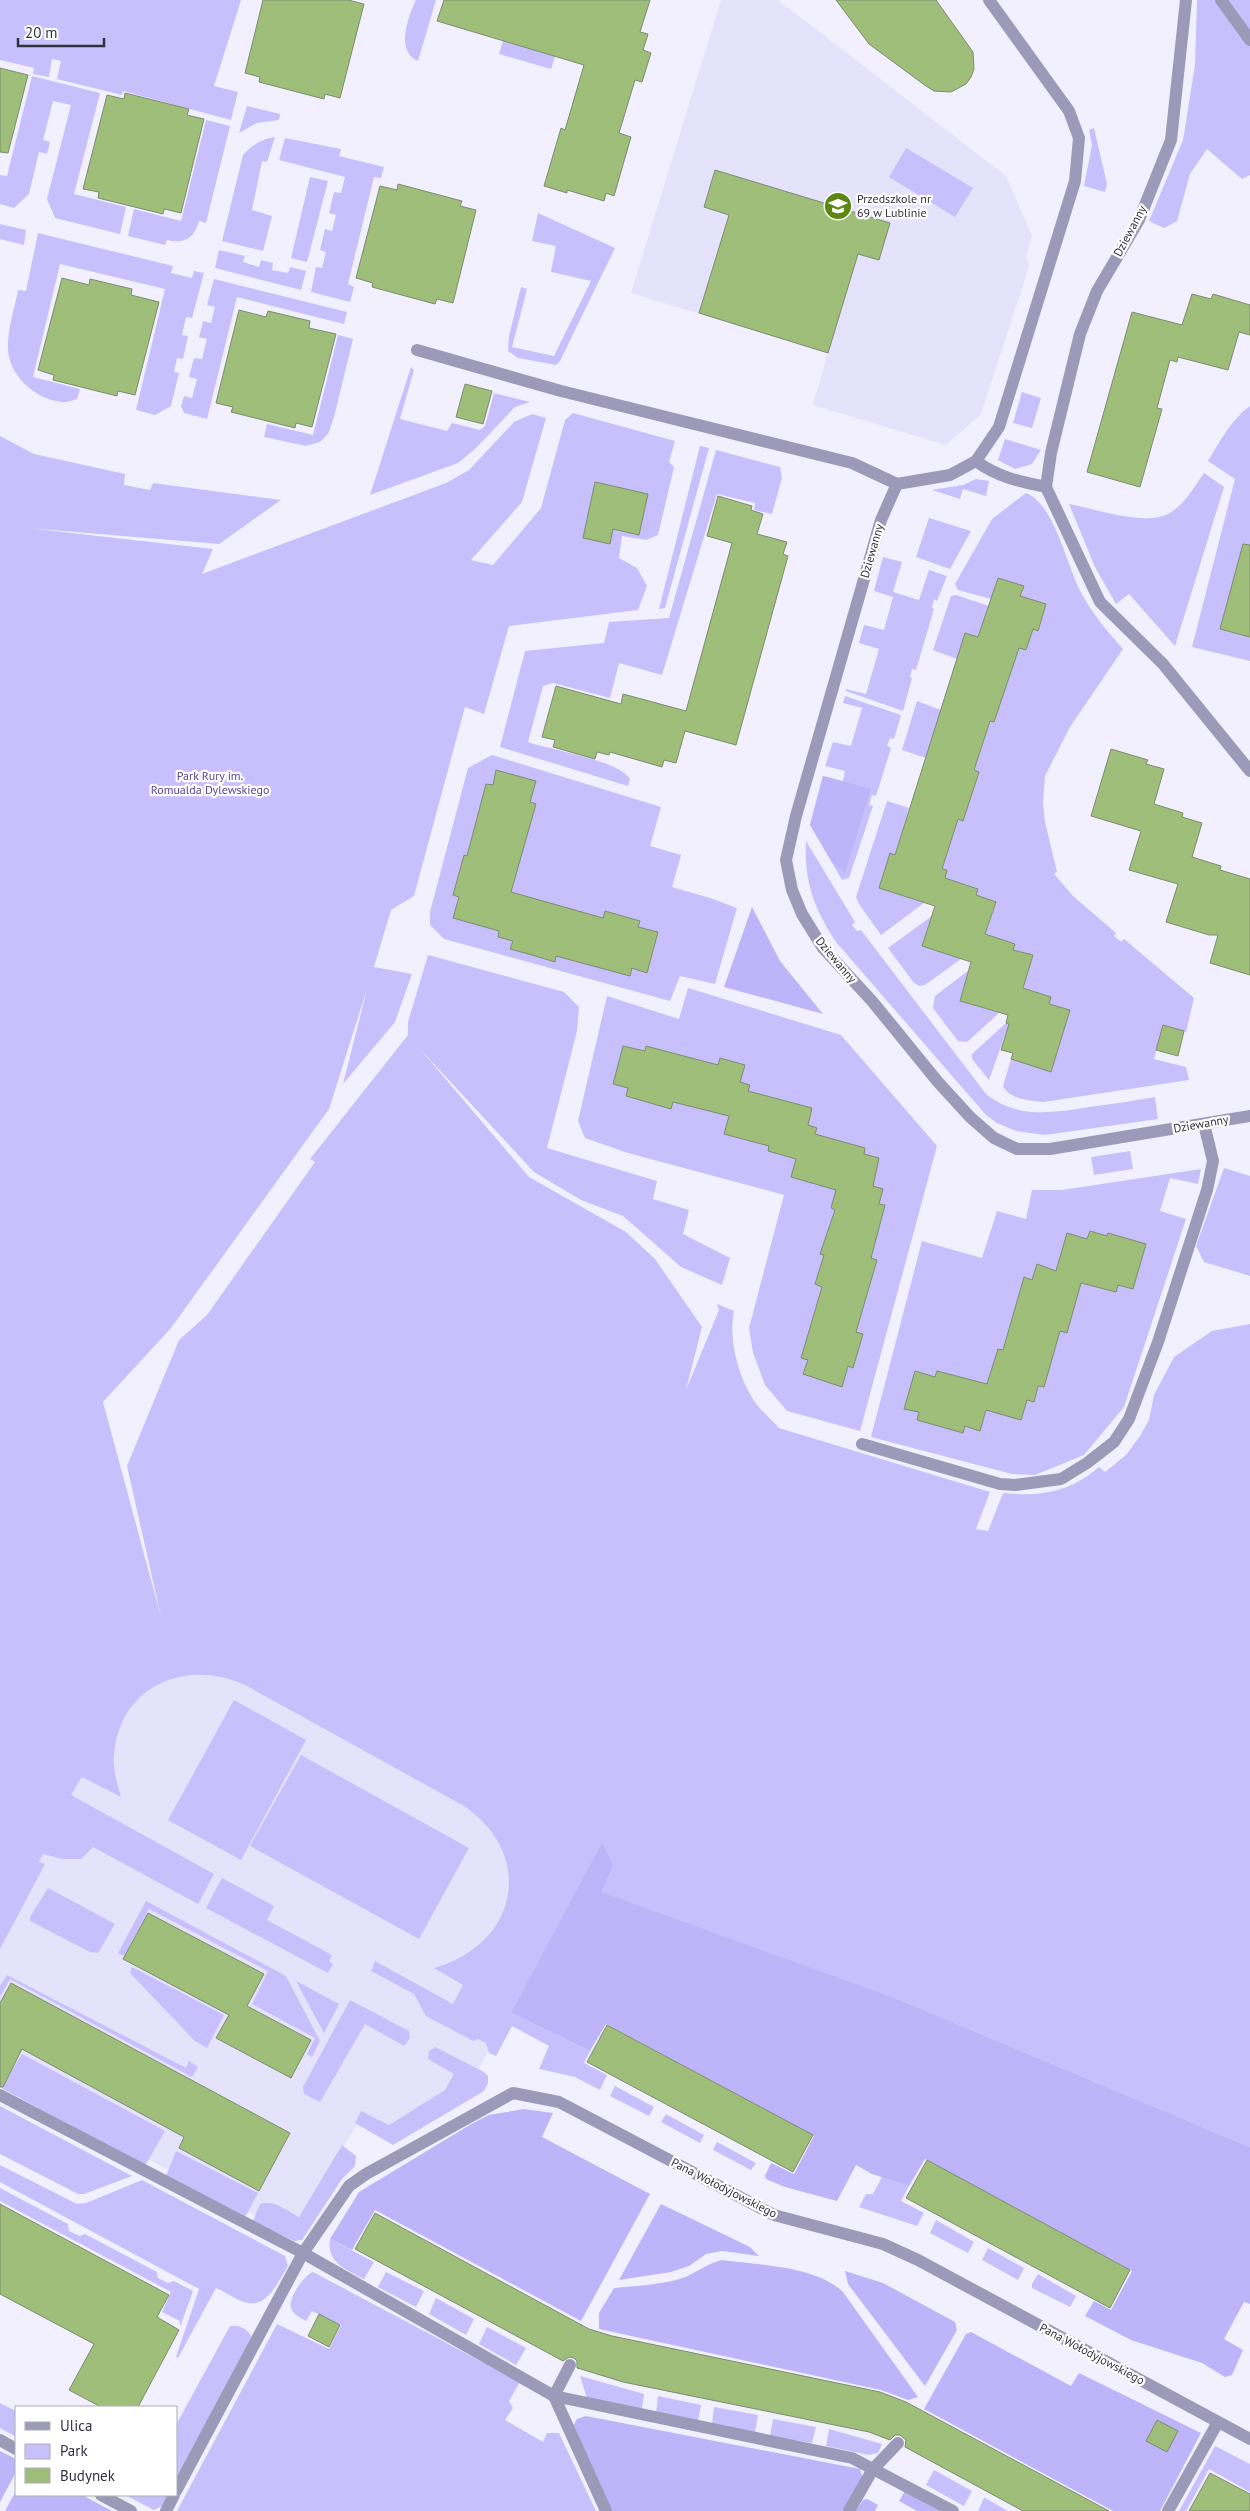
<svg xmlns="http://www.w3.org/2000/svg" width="1250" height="2511" font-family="'PT Sans',sans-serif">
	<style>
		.built { fill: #e5e2fc }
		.green { fill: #c7c0fd }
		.forest { fill: #bdb4fa }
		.building { fill: #9fbe7a; stroke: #7d8c6e }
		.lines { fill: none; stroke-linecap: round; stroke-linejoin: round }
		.minor { stroke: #9d9ab9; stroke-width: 12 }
		.labels { text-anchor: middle; stroke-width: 4.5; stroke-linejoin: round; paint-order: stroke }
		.poi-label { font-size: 12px; fill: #32313e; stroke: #fff; text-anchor: start }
		.street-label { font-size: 12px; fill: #32313e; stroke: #fff }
		.park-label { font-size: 12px; fill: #564596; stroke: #fff }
	</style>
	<rect width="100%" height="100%" fill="#f2f0fe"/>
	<g class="built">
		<path d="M721 0H778L1006 176 1032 236 1026 256 1029 267 981 414 946 445 813 405 828 353 631 293Z"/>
		<path d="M166 1638 567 1757 490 2048 466 2093 391 2141 357 2125 289 2234 0 2080V1837Z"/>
	</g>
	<g class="green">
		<path d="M0 0H241L214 86 238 92 231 120 123 91 122 95 57 79 61 61 52 59 49 77 33 74 34 68 0 60Z"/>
		<path d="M416 0H436L418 61C395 52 408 16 416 0Z"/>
		<path d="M1197 0H1250V175L1242 179 1207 149 1190 174 1177 221 1164 228 1149 221 1183 140 1195 65Z"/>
		<path d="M503 41 555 56 551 69 499 54Z"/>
		<path d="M32 76 100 93 74 194 126 207 120 234 55 218 47 199 71 105 53 101 43 140 50 142 47 154 39 152 29 194 14 208 0 204V175L7 176Z"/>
		<path d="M247 106 280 114 279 120 257 123 239 133Z"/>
		<path d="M206 120 230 126 206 223 199 221C194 239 184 244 167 240L165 245 128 236 134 209 181 221Z"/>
		<path d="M1094 128 1107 184 1105 192 1084 186 1092 145 1089 130Z"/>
		<path d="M275 137 267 162 262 161 252 210 272 216 263 251 222 241 243 155C252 145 261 139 275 137Z"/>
		<path d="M285 138 341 149 339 156 384 167 381 178 374 177 348 284 354 287 350 302 311 292 316 267 322 268 326 252 320 250 325 229 332 231 336 215 329 213 334 192 341 193 345 177 279 160Z"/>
		<path d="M906 148 973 188 955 217 889 177Z"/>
		<path d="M310 177 328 181 307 262 291 258Z"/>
		<path d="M538 213 615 248 560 361 556 365 518 358 508 351 509 336 521 287 527 289 512 347 554 356 591 281 551 272 556 246 532 241Z"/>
		<path d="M0 224 26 230 24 245 0 239Z"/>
		<path d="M38 233 173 266 171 273 192 278 194 271 204 273 192 318 186 317 182 335 188 336 183 359 177 358 174 372 179 373 171 406 155 415 136 410 165 289 60 264 33 377 80 389 77 399C73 400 67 403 62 402 36 400 8 375 8 348 7 330 15 308 18 290L26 291Z"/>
		<path d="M219 250 245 256 243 262 259 267 261 260 273 263 272 270 288 273 290 267 306 271 301 290 215 268Z"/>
		<path d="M214 279 347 312 344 324 237 297 207 419 184 413 181 406 184 396 192 398 197 379 189 377 194 358 202 359 207 339 199 337 203 321 211 323 215 307 207 305Z"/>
		<path d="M338 335 353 339 334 417 328 434 320 442 306 446 264 437 267 424 313 435Z"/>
		<path d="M411 367 414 370 400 419 447 431 452 423 480 430 485 426 494 393 530 402 515 407 475 449 458 463 370 495Z"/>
		<path d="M1022 392 1041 398 1032 428 1013 423Z"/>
		<path d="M1250 406V661L1192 647 1235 479 1208 461C1220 441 1231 420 1250 406Z"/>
		<path d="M573 413 675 441 669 462 674 467 658 535 646 540 622 536 619 558 637 568 647 586 638 610 509 626 484 714 465 707 414 896 391 910 374 967 412 974 395 1022 343 1084 367 989 329 1109 171 1328 103 1402 161 1617 127 1466 179 1340 207 1315 315 1162 310 1159 408 1035V1022L428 955 564 992 579 1007 577 1031 547 1148 657 1181 653 1199 689 1210 683 1234 730 1258 722 1285 681 1267 623 1216 581 1200 534 1172 420 1049 529 1177 626 1232 655 1259 702 1327 686 1390 719 1310 717 1304 734 1311C728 1341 739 1380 757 1405 764 1413 772 1420 779 1428L990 1492 976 1529 988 1531 1003 1493C1040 1497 1070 1492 1099 1467L1105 1472 1126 1455 1140 1436 1149 1420 1154 1395 1174 1357 1212 1331 1250 1324V2147L900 2000 726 1941 511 2013 590 2051 584 2063 607 2075 600 2090 575 2077 539 2069 549 2046 512 2026 496 2056 489 2053 486 2043 478 2039 473 2041 426 2016 414 1994 371 1971 375 1961 453 2004 463 1985 434 1968C517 1945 537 1856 464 1806L245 1685C186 1658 119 1686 114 1755 113 1770 117 1783 121 1797L82 1777 71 1795 214 1874 198 1904 93 1847 81 1859H63L43 1854 39 1862 45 1864 0 1949V436L34 454 125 474 124 485 150 490 153 483 281 500 219 544 27 528 213 549 202 574 446 483 469 470 514 422 532 414 546 418 522 502 471 560 493 565 541 508 565 420Z"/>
		<path d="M1005 439 1041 450 1032 464 1015 469 998 460Z"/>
		<path d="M700 446 709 448 665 608 659 609Z"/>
		<path d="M716 450 780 467 782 478 772 514 754 510 755 503 717 494 662 675 619 663 610 698 553 683 543 686 528 742C550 750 619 760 630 779L628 786 500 747 525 651 604 643 609 622 669 618Z"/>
		<path d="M1204 473 1224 487 1175 646 1129 594 1116 604 1095 567 1069 504C1096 509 1144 526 1168 514 1184 506 1194 487 1204 473Z"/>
		<path d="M976 479 989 481 986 496 963 489 960 499 932 490 963 485Z"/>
		<path d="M1026 493C1056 505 1067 569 1083 596 1094 616 1108 632 1123 649L1070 727 1045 776 1043 803 1045 822 1057 872 1054 874 1073 896 1116 933 1114 936 1121 942 1124 939 1194 998 1186 1032 1163 1026 1154 1059 1186 1067 1189 1080 1043 1102C1029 1101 1009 1099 1003 1086L1011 1059 1051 1071 1070 1010 1049 1004 1051 997 1019 987 1025 981 1033 956 1013 950 1015 944 982 934 988 927 996 902 976 895 977 888 945 878 947 870 942 869 958 819 962 821 978 772 974 770 990 721 994 722 1018 648 1026 650 1033 629 1038 630 1046 605 1020 596 1023 586 998 578 991 599 958 590 955 584 992 519Z"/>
		<path d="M929 518 971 531 950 569 916 557Z"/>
		<path d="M883 557 902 562 893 592 919 600 929 570 947 576 937 601 934 599 932 608 934 609 916 670 912 669 910 677 912 678 903 711 846 691V689L866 694 879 649 859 643 864 625 884 630 893 597 874 591Z"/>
		<path d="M956 595 989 606 978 637 957 659 933 650 951 596Z"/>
		<path d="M845 696 901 715 894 739 890 738 887 746 891 748 876 796 872 795 869 805 873 806 849 878 842 880 810 825 823 776 843 781 845 771 825 766 833 742 851 746 862 708 843 703Z"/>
		<path d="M917 701 941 710 926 758 902 750Z"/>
		<path d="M492 755 661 807 650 846 681 855 672 887 710 898 737 908 715 984 680 976 670 1001 444 939 430 925V912L468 768Z"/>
		<path d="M887 801 909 808 895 855 890 854 879 888 924 903 881 935 859 904 856 897Z"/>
		<path d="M806 841 855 922 852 925 857 931 861 930 986 1094C1018 1119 1052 1113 1089 1107 1111 1104 1133 1101 1155 1097L1158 1119 1045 1135 1016 1131 997 1123 986 1115 836 942C814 908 804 882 806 841Z"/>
		<path d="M932 916 922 946 961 959 925 985 919 986 914 983 888 948Z"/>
		<path d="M969 970 960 1001 999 1013 967 1042 958 1041 933 1008 935 996Z"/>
		<path d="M688 988 841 1035 937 1146 860 1431 787 1411 765 1385 753 1353 749 1328 784 1195 628 1153 585 1138 578 1121 607 996 679 1019Z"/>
		<path d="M1006 1023 1009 1024 989 1080 972 1059V1054Z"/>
		<path d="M1130 1151 1133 1169 1094 1175 1091 1157Z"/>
		<path d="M1224 1168 1250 1176V1276L1204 1262 1196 1246Z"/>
		<path d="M1201 1169 1198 1184 1170 1178 1160 1211 1186 1219 1124 1407 1084 1455 1035 1475 1012 1474 871 1437 922 1241 982 1258 997 1211 1026 1219 1032 1190H1062Z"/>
		<path d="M234 1700 306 1740 241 1860 168 1820Z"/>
		<path d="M301 1755 469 1848 419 1939 250 1846Z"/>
		<path d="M222 1878 274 1906 267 1920 332 1955 329 1961 333 1964 328 1973 206 1908Z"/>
		<path d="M48 1888 115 1924 98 1953 90 1952 30 1921V1917Z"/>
		<path d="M146 1901 286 1976 320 2041 312 2057 307 2054 315 2038 252 2004 268 1971 149 1909 124 1956 118 1953Z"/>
		<path d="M132 1967 224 2015 207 2048 195 2041 130 1973Z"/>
		<path d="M7 1975 186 2068 189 2061 198 2067 192 2077 10 1979 0 1997V1986Z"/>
		<path d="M296 1981 339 2004 324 2033Z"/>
		<path d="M350 2000 409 2031 410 2038 404 2046 365 2024 320 2102 304 2094 303 2087Z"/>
		<path d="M435 2047 484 2072 488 2076V2083L484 2091 393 2145 355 2123 361 2111 389 2125 445 2090 454 2074 428 2059 429 2051Z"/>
		<path d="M22 2054 165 2131 146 2164 138 2162 3 2089 2 2087Z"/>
		<path d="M615 2086 654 2107 649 2116 610 2096Z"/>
		<path d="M0 2106 132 2176 84 2194H78L0 2154Z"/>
		<path d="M666 2114 704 2135 700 2143 661 2122Z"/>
		<path d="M717 2142 756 2163 751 2170 713 2150Z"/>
		<path d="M342 2145 356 2156 355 2166 342 2179 302 2240 294 2241 253 2221 260 2204C274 2200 286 2210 299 2217Z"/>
		<path d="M176 2151 258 2193 247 2214 245 2216 166 2176Z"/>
		<path d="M0 2165 77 2204 86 2203 142 2180 285 2256 288 2266C279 2280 268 2307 248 2303 237 2301 226 2292 216 2288L178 2358 176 2357 199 2289 0 2182Z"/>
		<path d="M882 2177 909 2186 901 2201 924 2213 917 2226 859 2207 866 2194H873Z"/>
		<path d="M0 2188 68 2224 69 2231 80 2236 85 2234 157 2272 158 2278 168 2283 174 2281 193 2291 180 2327V2321L162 2312 171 2292 0 2201Z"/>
		<path d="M936 2220 974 2242 968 2253 930 2233Z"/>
		<path d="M330 2239 374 2262 364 2279C347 2270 326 2263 330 2239Z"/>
		<path d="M988 2248 1024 2268 1018 2280 982 2260Z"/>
		<path d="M313 2272 520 2382 509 2401 513 2408 505 2420 543 2442 547 2433H559L596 2511H177L277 2324 329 2349 341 2325 312 2311 306 2321C301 2318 293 2315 291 2308 288 2298 304 2275 313 2272Z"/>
		<path d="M386 2272 424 2291 416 2307 378 2287Z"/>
		<path d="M1038 2274 1076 2296 1070 2307 1032 2288V2284Z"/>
		<path d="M436 2298 474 2319 466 2335 429 2314Z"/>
		<path d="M230 2326C240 2325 248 2329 252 2338L176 2480V2425Z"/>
		<path d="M487 2327 526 2348 516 2365 479 2344Z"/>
		<path d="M580 2376 644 2394 642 2409 587 2398Z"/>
		<path d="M658 2396 701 2405 698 2421 656 2413Z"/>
		<path d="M0 2403 16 2411V2437L0 2428Z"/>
		<path d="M714 2407 758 2415 755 2432 712 2424Z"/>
		<path d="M773 2419 816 2427 812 2443 770 2436Z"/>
		<path d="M829 2429 882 2444 878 2453 869 2455 826 2446Z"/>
		<path d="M1215 2446 1250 2464V2492L1209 2469 1186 2511H1179Z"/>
		<path d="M934 2470 972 2491 964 2506 926 2485Z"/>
		<path d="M125 2495H168L162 2506 154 2510Z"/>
		<path d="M984 2498H985L1008 2511H978Z"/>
	</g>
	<g class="forest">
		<path d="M823 776 871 789 845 873 832 862 810 825Z"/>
		<path d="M752 907 780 961 823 1014 724 987Z"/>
		<path d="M602 1843 613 1865 601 1892 900 2000 1250 2147V2304L1244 2302 1224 2339 1243 2350 1232 2375 1225 2377 1202 2363 1131 2340 1085 2316 1094 2301 1111 2310 1132 2271 925 2159 909 2186 872 2174 856 2165 837 2201 785 2187 766 2179 765 2176 771 2163 794 2174 814 2136 606 2024 590 2051 511 2013Z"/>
		<path d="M524 2109 553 2113 542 2137 650 2194 581 2321 375 2210 352 2250 330 2239 359 2192 473 2123 489 2115Z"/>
		<path d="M661 2204 750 2247 759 2256 722 2251 706 2254 689 2266 671 2272 619 2280Z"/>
		<path d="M722 2260C758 2265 816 2266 843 2292L918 2397 908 2400 881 2390 599 2329V2313L614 2288C634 2286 656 2285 676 2280 693 2276 705 2264 722 2260Z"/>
		<path d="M845 2271 883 2283 955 2322 957 2330 925 2386 848 2284Z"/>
		<path d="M971 2332 1071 2386 1079 2373 1201 2433 1160 2511H1113L924 2409 966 2334Z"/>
		<path d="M586 2416 860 2469 863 2478 844 2511H607L570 2432 577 2419Z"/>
		<path d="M0 2451 16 2459V2472L0 2502Z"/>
		<path d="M16 2491V2495H82L112 2511H5Z"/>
		<path d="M905 2491 941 2511H917L899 2501Z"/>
		<path d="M867 2499 878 2505 875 2511H856L863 2500Z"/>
	</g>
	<g class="building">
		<path d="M263 0H348L364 4 340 98 325 94 324 99 259 82 260 77 245 73Z"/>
		<path d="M444 0H650L640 32 648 34 643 50 651 53 642 82 635 80 619 133 631 137 614 196 606 193 604 201 567 190V193L544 186 561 128 565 130 584 65 437 21Z"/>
		<path d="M836 0H936L973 52 974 69 971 77 966 84 951 92 934 91 926 86 869 44Z"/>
		<path d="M0 68 28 75 8 153 0 152Z"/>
		<path d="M125 93 189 109 187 115 204 119 181 213 164 209 163 214 98 198 99 192 83 189 107 95 124 99Z"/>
		<path d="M715 170 890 223 879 260 858 254 828 353 699 313 729 215 704 207Z"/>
		<path d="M398 184 462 201 460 206 476 210 453 303 437 299 435 304 372 287 373 283 356 278 380 186 397 190Z"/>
		<path d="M62 278 89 285 90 279 132 289 131 295 159 302 135 395 118 391 117 396 53 380 54 375 38 370Z"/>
		<path d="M1192 294 1211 299 1213 294 1250 305V335L1239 332 1228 370 1178 357 1177 362 1170 360 1157 408 1162 409 1140 487 1087 472 1132 312 1182 325Z"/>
		<path d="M239 310 266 317 268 311 310 321 309 328 336 334 312 427 296 423 295 428 231 412 233 407 216 403Z"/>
		<path d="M465 384 492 391 483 424 456 417Z"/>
		<path d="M595 482 648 494 639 535 613 529 610 544 583 538Z"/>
		<path d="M718 496 752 506 751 510 763 514 757 534 787 542 783 554 788 556 736 745 685 731 676 763 664 760 662 767 610 752 609 755 597 752 595 759 553 747 555 740 542 737 556 686 621 704 623 694 686 711 732 543 707 536Z"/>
		<path d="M1243 544 1250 545V637L1220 629Z"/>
		<path d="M998 578 1024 586 1020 596 1046 604 1038 631 1033 629 1026 650 1019 648 994 722 990 721 974 770 979 772 963 821 958 819 942 869 947 870 945 878 978 889 976 895 996 902 985 934 1015 944 1013 950 1033 955 1023 988 1051 997 1049 1004 1070 1010 1051 1072 1011 1059 1013 1053 1001 1050 1009 1024 1006 1023 1008 1015 960 1001 971 962 922 946 935 906 879 888 890 853 895 855 965 633 978 637Z"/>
		<path d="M1111 749 1148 760 1146 764 1164 769 1154 804 1183 813 1182 817 1202 823 1192 857 1221 866 1220 870 1250 879V975L1210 963 1218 935H1209L1166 922 1178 884 1129 870 1141 831 1091 816Z"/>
		<path d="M496 770 536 781 530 802 536 804 511 892 603 918 605 911 640 921 638 927 658 932 647 973 632 968 630 976 556 956 555 962 532 955 510 949 513 941 498 937 499 931 453 918 459 897 453 895 464 855 467 856 486 784 493 785Z"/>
		<path d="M1163 1025 1184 1031 1178 1056 1156 1050Z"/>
		<path d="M623 1046 645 1051 646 1046 718 1065 720 1058 745 1065 740 1082 750 1085 748 1091 812 1108 808 1125 817 1128 815 1134 865 1148 864 1154 879 1158 873 1186 883 1189 879 1204 885 1205 871 1258 877 1260 856 1332 863 1334 853 1368 848 1366 842 1387 803 1374 808 1360 801 1358 822 1287 815 1284 824 1255 820 1254 835 1210 831 1208 836 1190 791 1177 796 1159 768 1151 769 1146 724 1134 729 1116 673 1102 671 1109 626 1096 628 1088 613 1084Z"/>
		<path d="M1090 1231 1107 1236 1108 1233 1146 1244 1133 1289 1118 1285 1116 1292 1081 1283 1067 1333 1060 1331 1044 1387 1038 1386 1034 1402 1027 1400 1021 1420 986 1410 980 1431 965 1426 963 1433 917 1420 919 1412 904 1409 915 1371 935 1377 937 1371 987 1384 998 1349 1003 1350 1024 1277 1032 1280 1037 1264 1056 1271 1067 1233 1087 1239Z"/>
		<path d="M148 1913 264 1974 247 2006 311 2040 291 2078 216 2038 229 2015 123 1959Z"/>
		<path d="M11 1983 290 2133 259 2191 179 2148 184 2137 22 2049 3 2087H0V2003Z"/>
		<path d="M607 2025 813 2135 793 2172 587 2062Z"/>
		<path d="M927 2160 1130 2270 1110 2308 906 2198Z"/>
		<path d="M0 2204 169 2295 157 2317 179 2330 138 2407H101L69 2390 94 2344 0 2294Z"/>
		<path d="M375 2213 589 2329 612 2336 880 2392 906 2402 1109 2511H1023L905 2447 906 2440 900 2435H895L890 2440 869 2432 623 2382 581 2369 577 2368V2361L574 2358 569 2357 563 2361 355 2249Z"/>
		<path d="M319 2314 340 2325 329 2347 308 2336Z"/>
		<path d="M1157 2420 1178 2431 1167 2452 1146 2441Z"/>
		<path d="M1210 2473 1250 2494V2511H1189Z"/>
	</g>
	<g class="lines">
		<g class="minor">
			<path d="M1186 0 1171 140 1139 220 1097 291 1080 334 1051 453 1046 487 1100 602 1163 664 1250 771"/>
			<path d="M1221 0 1250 40"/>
			<path d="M417 350 561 391 852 463 897 484"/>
			<path d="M976 461C997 477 1021 482 1046 487"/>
			<path d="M897 484 881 520 796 816 786 860 792 890 802 914 823 948 872 1001 938 1082 970 1117 994 1138 1017 1149H1050L1250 1116"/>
			<path d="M897 484 950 475 976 461 999 427 1075 181 1079 138 1069 111 989 0"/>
			<path d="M862 1444 1000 1484 1015 1485 1061 1479 1087 1463 1114 1442 1129 1419 1158 1342 1207 1190 1213 1161 1204 1124"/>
			<path d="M0 2095 303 2253 554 2396 852 2458 953 2511"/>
			<path d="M570 2365 554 2396 606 2511"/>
			<path d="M0 2440 16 2449"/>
			<path d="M176 2491 303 2253 349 2186 366 2174 513 2093 559 2102 774 2215 883 2244 918 2260 1250 2439"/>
			<path d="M101 2495 131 2511"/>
			<path d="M166 2511 174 2495"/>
			<path d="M849 2511 873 2469 898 2443"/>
			<path d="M1168 2511 1218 2422"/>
		</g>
	</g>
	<defs>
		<symbol id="school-disc" viewBox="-11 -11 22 22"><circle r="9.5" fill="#5d8712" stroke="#fff"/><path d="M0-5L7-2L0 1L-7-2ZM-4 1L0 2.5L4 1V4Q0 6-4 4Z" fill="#fff"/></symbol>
	</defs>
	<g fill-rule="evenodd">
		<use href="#school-disc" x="822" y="190" width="32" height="32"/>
	</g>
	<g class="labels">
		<g class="poi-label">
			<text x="857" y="203">Przedszkole nr<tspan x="857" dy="14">69 w Lublinie</tspan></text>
		</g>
		<g class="street-label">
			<text transform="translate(1130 231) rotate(-62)" y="4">Dziewanny</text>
			<text transform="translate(872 551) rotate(-74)" y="4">Dziewanny</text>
			<text transform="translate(836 960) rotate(50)" y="4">Dziewanny</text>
			<text transform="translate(1201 1124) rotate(-10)" y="4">Dziewanny</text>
			<text transform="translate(724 2188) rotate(27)" y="4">Pana Wołodyjowskiego</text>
			<text transform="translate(1092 2354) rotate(28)" y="4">Pana Wołodyjowskiego</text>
		</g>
		<g class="park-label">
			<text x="210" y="780">Park Rury im.<tspan x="210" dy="14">Romualda Dylewskiego</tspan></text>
		</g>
	</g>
	<rect x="15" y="2406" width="162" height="90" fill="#ffffff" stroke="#adadb2"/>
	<rect x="25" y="2422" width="25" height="8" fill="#9d9ab9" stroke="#adadb2"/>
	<text x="60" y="2431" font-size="15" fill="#32313e">Ulica</text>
	<rect x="25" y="2444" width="25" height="15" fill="#c7c0fd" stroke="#adadb2"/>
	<text x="60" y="2456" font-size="15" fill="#32313e">Park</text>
	<rect x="25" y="2468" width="25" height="15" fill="#9fbe7a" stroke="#adadb2"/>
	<text x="60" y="2481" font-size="15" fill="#32313e">Budynek</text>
	<path d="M18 38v8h86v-8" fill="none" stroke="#32313e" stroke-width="2.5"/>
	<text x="25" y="38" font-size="15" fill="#32313e" stroke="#ffffff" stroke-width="4" paint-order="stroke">20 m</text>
</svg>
